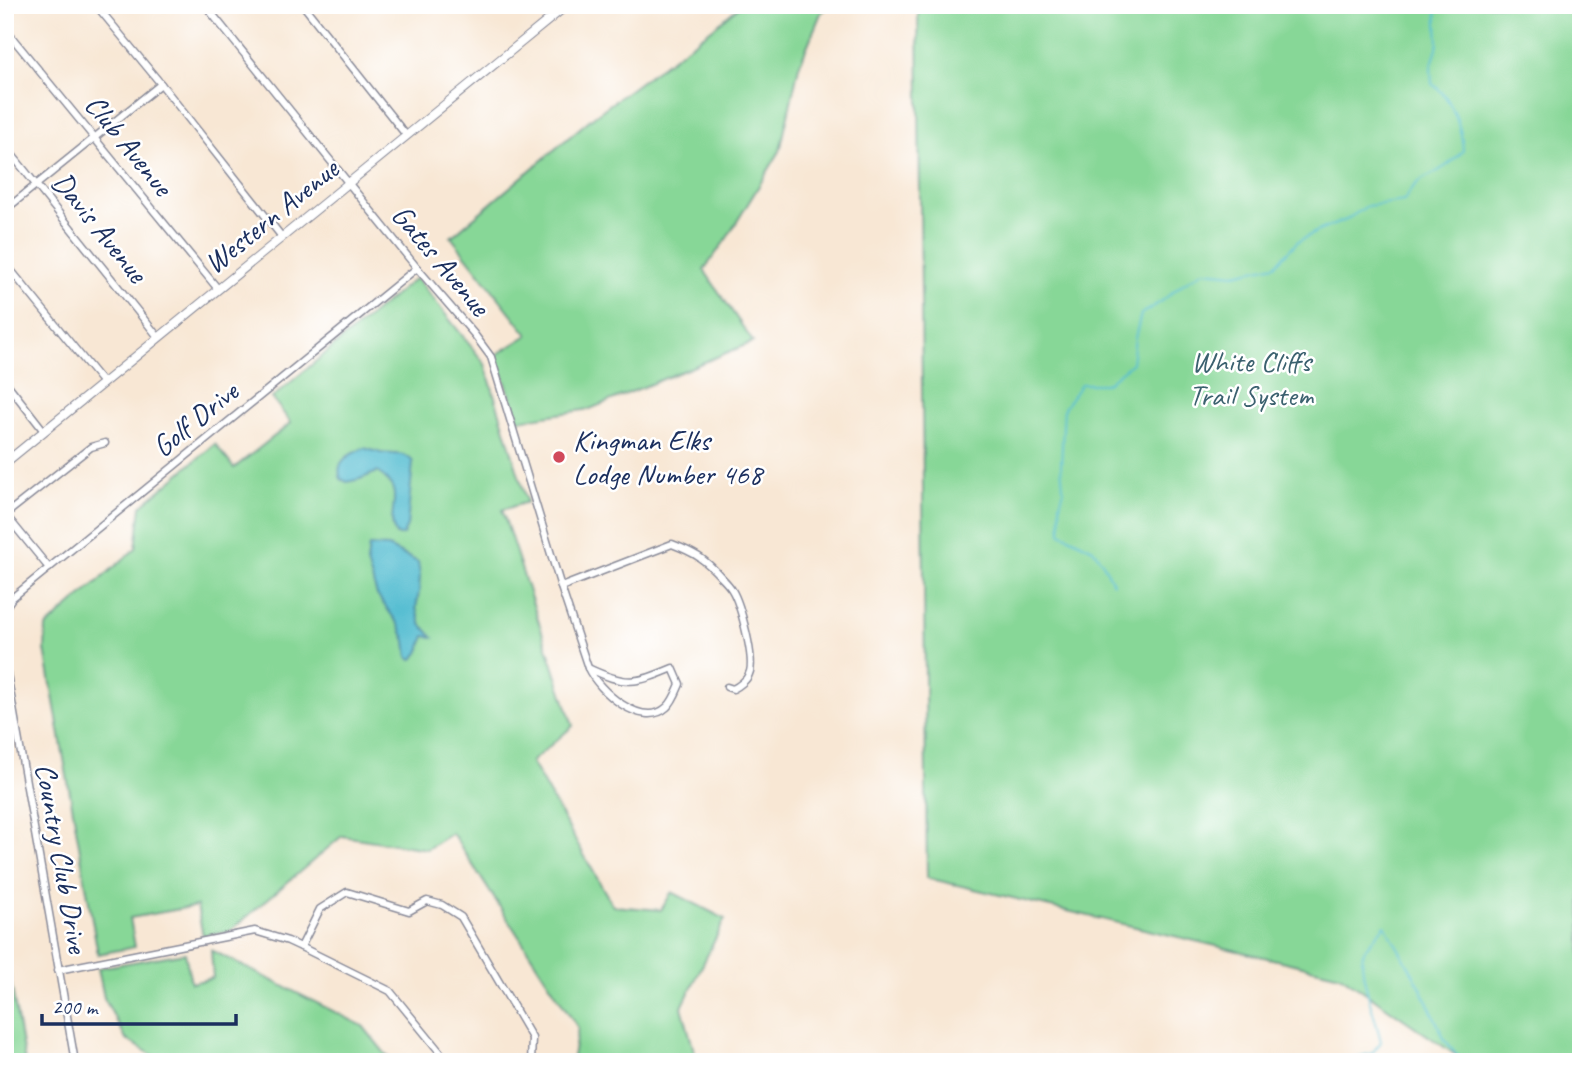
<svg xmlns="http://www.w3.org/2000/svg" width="1586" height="1067" font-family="Caveat,sans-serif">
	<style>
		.green { fill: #87d797; stroke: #51837a; stroke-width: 2 }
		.water { fill: #54bdd1; stroke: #387698; stroke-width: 2 }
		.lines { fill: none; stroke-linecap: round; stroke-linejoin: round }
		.stream { stroke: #54bdd1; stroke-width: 2 }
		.minor-casing { stroke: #8a8b99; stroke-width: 9 }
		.tertiary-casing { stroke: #8a8b99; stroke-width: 10 }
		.minor { stroke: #fff; stroke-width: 6 }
		.tertiary { stroke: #fff; stroke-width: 8 }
		.poi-dot { fill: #d1495b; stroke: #fff; stroke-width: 2.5 }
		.labels { text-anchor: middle; stroke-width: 5; stroke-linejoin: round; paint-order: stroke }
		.street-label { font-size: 30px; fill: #1b2f5e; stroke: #fff }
		.park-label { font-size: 30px; fill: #3b616f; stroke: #fff }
		.poi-label { font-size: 30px; fill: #1b2f5e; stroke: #fff; text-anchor: start }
	</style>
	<rect width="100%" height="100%" fill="#fff"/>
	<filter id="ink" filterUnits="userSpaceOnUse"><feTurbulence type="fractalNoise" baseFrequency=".0143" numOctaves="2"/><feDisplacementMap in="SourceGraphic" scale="14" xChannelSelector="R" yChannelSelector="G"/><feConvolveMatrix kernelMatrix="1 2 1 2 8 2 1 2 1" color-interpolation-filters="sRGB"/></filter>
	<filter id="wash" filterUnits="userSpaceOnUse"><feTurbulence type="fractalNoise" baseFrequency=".00686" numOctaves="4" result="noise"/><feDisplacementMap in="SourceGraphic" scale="28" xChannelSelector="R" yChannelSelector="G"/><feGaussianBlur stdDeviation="1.57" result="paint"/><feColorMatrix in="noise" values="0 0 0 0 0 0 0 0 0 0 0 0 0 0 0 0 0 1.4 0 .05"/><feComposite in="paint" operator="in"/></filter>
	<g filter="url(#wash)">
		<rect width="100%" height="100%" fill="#f8e7d4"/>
		<g class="green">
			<path d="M741 5H830L821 13 799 66 780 151 727 238 704 270 753 342 590 409 519 420 496 355 528 335 451 237 593 117 717 25Z"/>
			<path d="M918 5H1581V1062H1466L1340 975 927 878Z"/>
			<path d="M414 279 418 280 485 364 527 502 502 510 573 726 531 762 613 906 661 910 672 892 725 919 682 1007 697 1062H572L578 1028 452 833 427 849 342 836 230 931 203 936 197 906 130 918 135 947 98 954 45 650 46 627 136 548 141 506 215 444 234 468 291 423 272 398Z"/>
			<path d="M5 950 25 1062H5Z"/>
			<path d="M211 950 363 1026 392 1062H164L126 1039 104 998 98 968 185 953 191 983 213 978Z"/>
		</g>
		<g class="water">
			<path d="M364 448C370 450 375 451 381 453 393 455 405 451 413 462L407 526 403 535H396C383 512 410 492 377 472L360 479 347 482 341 479C334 461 350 454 364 448Z"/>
			<path d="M369 546 388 547 418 562 420 576 419 592 416 608 421 624 433 637 425 636 419 653 412 660 408 657 406 641 399 625 377 595 367 563Z"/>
		</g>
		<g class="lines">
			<g class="stream">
				<path d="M1113 583 1103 563 1093 549 1061 533 1060 504 1064 490 1063 488 1061 466 1064 408 1081 384H1106L1132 363 1135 338 1141 314 1162 301 1184 283 1204 271 1235 274 1275 265 1297 242 1318 231 1346 220 1367 206 1404 201C1418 175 1425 181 1446 166 1452 162 1458 156 1463 151 1462 129 1452 96 1432 84L1431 68 1438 44 1436 5"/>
				<path d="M1346 1062 1347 1060 1372 1053 1381 1042C1377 1020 1356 968 1364 951 1367 944 1380 932 1385 925L1420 986 1445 1040 1463 1062"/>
			</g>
		</g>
	</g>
	<g filter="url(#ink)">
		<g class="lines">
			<defs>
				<g id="minor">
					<path d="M96 5 161 84 282 237"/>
					<path d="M205 5 417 268 474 334 491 357 561 587 588 668"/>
					<path d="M303 5 406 135"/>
					<path d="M5 29 218 289"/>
					<path d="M5 146 159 338"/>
					<path d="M5 210 161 84"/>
					<path d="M5 263 103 383"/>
					<path d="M5 381 44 431"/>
					<path d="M5 514 49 568"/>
					<path d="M6 514 91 447 105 443"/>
					<path d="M561 587 672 544C695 553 705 559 721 577 725 581 729 585 732 590 740 603 756 661 749 674 747 680 739 686 733 689L727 687"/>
					<path d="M5 608 12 598 417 268"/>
					<path d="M5 662 75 1062"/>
					<path d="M588 668C626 686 635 684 673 668L680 684C677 691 673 702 667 707 642 730 598 690 588 668Z"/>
					<path d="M58 970 255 931 288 941 301 947"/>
					<path d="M448 1062 390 991 301 947 320 909 347 892 409 911 427 901 442 905 461 917 532 1038 531 1062"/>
				</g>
				<path id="tertiary" d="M5 463 567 5"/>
			</defs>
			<use href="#minor" class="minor-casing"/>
			<use href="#tertiary" class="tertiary-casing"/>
			<use href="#minor" class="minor"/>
			<use href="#tertiary" class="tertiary"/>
		</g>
	</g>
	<circle class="poi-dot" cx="559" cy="457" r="7"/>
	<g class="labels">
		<g class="street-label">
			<text transform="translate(129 145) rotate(51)" y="10">Club Avenue</text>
			<text transform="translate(271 216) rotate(-39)" y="10">Western Avenue</text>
			<text transform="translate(100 227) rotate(51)" y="10">Davis Avenue</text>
			<text transform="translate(441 260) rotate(50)" y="10">Gates Avenue</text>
			<text transform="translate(195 419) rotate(-39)" y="10">Golf Drive</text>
			<text transform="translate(62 858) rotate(80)" y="10">Country Club Drive</text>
		</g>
		<g class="park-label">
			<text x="1251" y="371">White Cliffs<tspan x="1251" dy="34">Trail System</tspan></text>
		</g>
		<g class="poi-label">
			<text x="573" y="450">Kingman Elks<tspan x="573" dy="34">Lodge Number 468</tspan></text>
		</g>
	</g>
	<rect width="1586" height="1067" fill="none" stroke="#fff" stroke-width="28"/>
	<path d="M42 1014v10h194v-10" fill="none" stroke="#1b2f5e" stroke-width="3.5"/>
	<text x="52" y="1014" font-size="21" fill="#1b2f5e" stroke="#ffffff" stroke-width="5" paint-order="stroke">200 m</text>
</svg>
